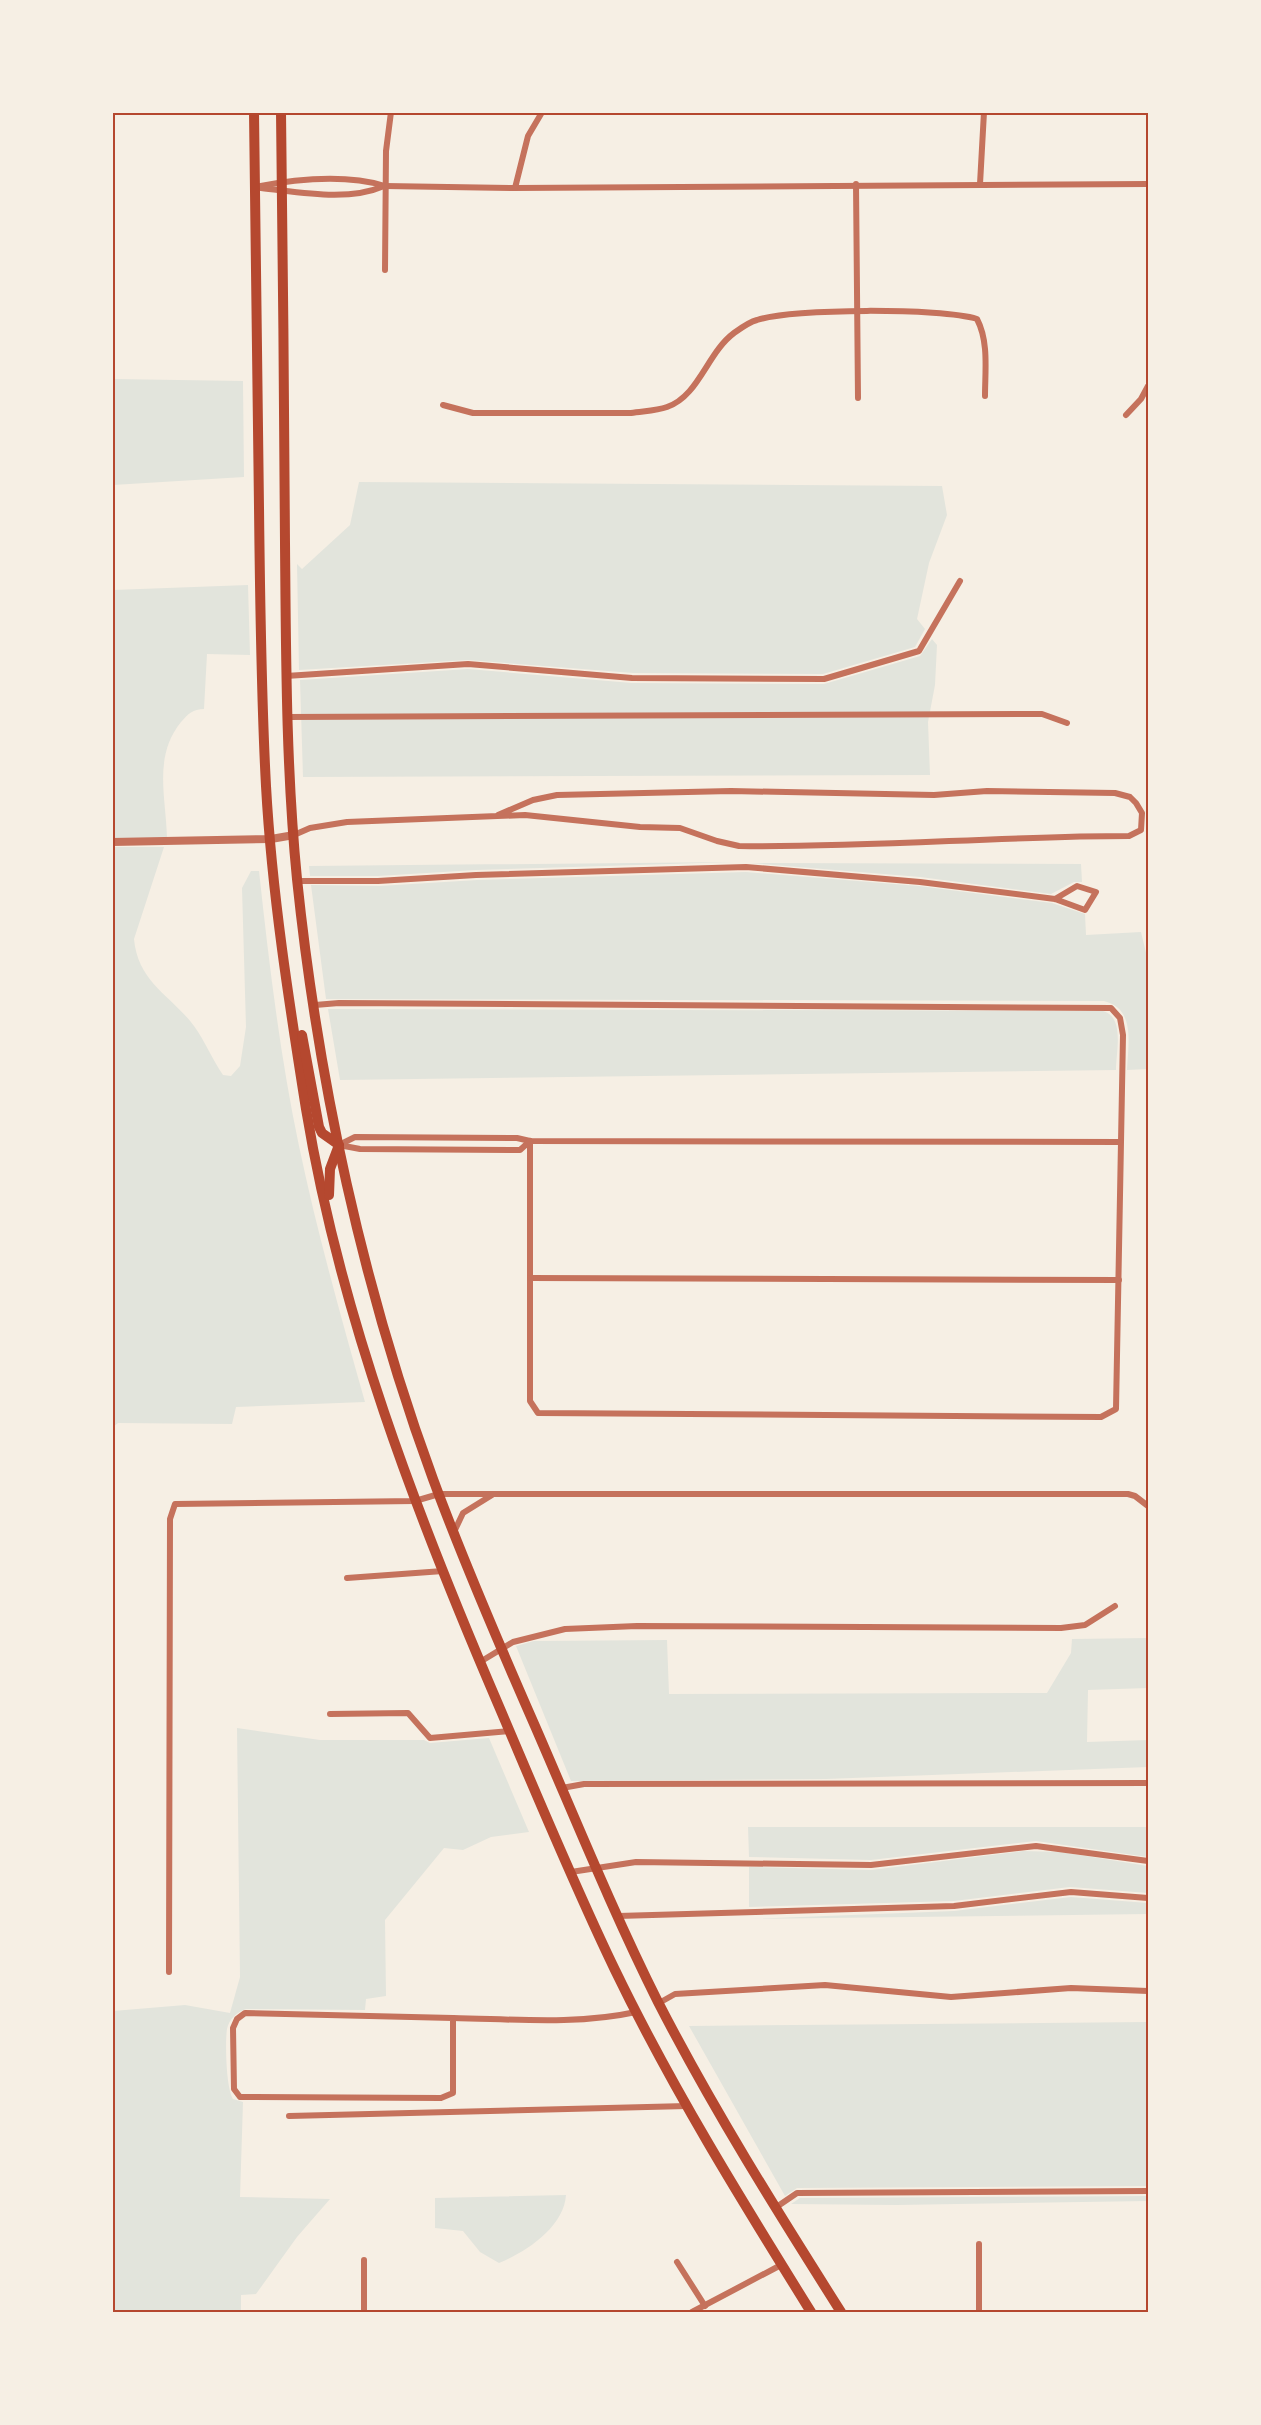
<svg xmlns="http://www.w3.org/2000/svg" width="1261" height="2425" font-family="Poppins,sans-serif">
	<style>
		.green { fill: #e2e4dc }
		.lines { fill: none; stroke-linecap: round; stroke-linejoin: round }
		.minor { stroke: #c5725c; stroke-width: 6 }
		.tertiary { stroke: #c5725c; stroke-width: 8 }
		.trunk { stroke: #b5482f; stroke-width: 10 }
		.neatline { fill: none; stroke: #b5482f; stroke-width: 2 }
	</style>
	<rect width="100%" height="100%" fill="#f6efe4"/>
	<g class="green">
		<path d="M113 379 243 381 244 477 113 485Z"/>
		<path d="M359 482 942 486 947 515 929 563 917 619 925 629 915 647 823 674 633 673 468 660 299 670 297 564 302 569 350 525Z"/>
		<path d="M248 585 250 655 207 654 204 709C193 709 188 714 181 722 153 757 166 796 167 838H113V590Z"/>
		<path d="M932 639 937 645 935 685 928 722 930 775 303 777 300 680 468 669 632 683 824 684 920 656Z"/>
		<path d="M113 847H164L134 939C138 983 172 996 194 1026 205 1041 212 1059 223 1075L231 1076 240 1066 246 1027 242 888 251 871H259C269 963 280 1056 299 1146 317 1232 341 1317 365 1402L236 1407 232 1424 118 1423 113 1427Z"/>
		<path d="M734 862 476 870 378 876H310L309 866Z"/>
		<path d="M751 863 1081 864 1082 882H1074L1051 894 920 877Z"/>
		<path d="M746 872 919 886 1052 903 1085 914 1086 935 1141 932 1148 961V1069L1127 1070C1128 1044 1136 1009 1104 1001L326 999 311 885 379 886 477 880Z"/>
		<path d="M328 1009 1103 1011C1125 1017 1116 1052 1116 1070L340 1080Z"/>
		<path d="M1148 1638V1688L1088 1690 1087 1742 1148 1740V1767L826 1779 571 1781 516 1646 534 1641 667 1640 669 1694 1047 1693 1071 1653 1072 1639Z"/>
		<path d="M237 1728 320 1740H424L430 1743 489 1738 529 1832 491 1837 463 1850 444 1848 385 1920 386 1996 366 1999 365 2010 246 2009C237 2012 229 2019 227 2029 225 2042 226 2088 233 2099L243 2102 240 2197 330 2199 297 2237 256 2294 241 2295V2312H113V2011L185 2005 230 2013 240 1977Z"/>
		<path d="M748 1827H1148V1857L1036 1841 871 1860 749 1857Z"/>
		<path d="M1023 1851 1061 1852 1148 1866V1893L1070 1887 954 1901 749 1907V1867L871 1870Z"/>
		<path d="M1071 1897 1148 1903V1914L749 1919 954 1911Z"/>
		<path d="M1148 2022V2186L797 2188 785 2196 689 2026Z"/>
		<path d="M566 2195C564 2227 526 2252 499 2263L480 2252 463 2231 435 2228V2198Z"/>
		<path d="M1148 2196V2201L897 2205 791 2204 800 2198Z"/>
	</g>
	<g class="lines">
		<g class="minor">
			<path d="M856 184 858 398"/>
			<path d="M980 184 984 112"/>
			<path d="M255 187C296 179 345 174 385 186L515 188 1148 184"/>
			<path d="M261 188C299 192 348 202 384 186"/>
			<path d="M515 188 528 136 541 114"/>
			<path d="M385 270 386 151 391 112"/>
			<path d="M443 405 473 413H631C643 411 656 411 667 407 699 396 707 353 734 333 741 328 749 322 757 320 793 308 941 308 977 319 989 342 985 371 985 396"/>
			<path d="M1126 415 1141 399 1148 386"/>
			<path d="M286 676 468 664 632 678 824 679 919 651 960 581"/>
			<path d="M287 717 1042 714 1067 723"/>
			<path d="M294 835 310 828 347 822 525 815 640 827 680 828 717 841 739 846C869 848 999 836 1129 836L1141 830 1142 813 1136 803 1130 797 1115 793 987 791 934 795 731 791 557 795 533 800 498 815"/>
			<path d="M297 881H378L476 875 746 867 920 882 1055 899 1085 910 1096 892 1077 886 1055 899"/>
			<path d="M315 1005 339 1003 1111 1008 1120 1018 1123 1035 1116 1409 1101 1417 538 1413 530 1401V1141"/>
			<path d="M339 1145 355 1137 517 1138 530 1141 1120 1142"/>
			<path d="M339 1145 360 1149 520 1150 530 1141"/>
			<path d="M530 1278 1119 1280"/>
			<path d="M454 1532 463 1513 492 1495"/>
			<path d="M347 1578 443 1571"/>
			<path d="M480 1662 513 1642 565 1629 637 1626 1061 1628 1085 1625 1115 1606"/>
			<path d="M330 1714 408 1713 430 1738 510 1731"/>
			<path d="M562 1788 584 1784 1148 1783"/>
			<path d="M571 1872 636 1862 871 1865 1036 1846 1148 1861"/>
			<path d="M618 1916 954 1906 1071 1892 1148 1898"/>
			<path d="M169 1972 170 1519 175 1504 415 1501 439 1494H1128L1135 1496 1148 1506"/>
			<path d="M659 2003 675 1994 825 1985 951 1997 1071 1988 1148 1991"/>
			<path d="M245 2013 453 2018V2093L441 2098 240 2097 234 2089 233 2028 237 2019Z"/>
			<path d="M453 2018C513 2019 577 2025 636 2012"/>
			<path d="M289 2116 687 2106"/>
			<path d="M775 2208 797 2193 1148 2191"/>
			<path d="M979 2244V2312"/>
			<path d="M677 2262 705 2306"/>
			<path d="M364 2312V2260"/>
			<path d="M692 2312 781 2265"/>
		</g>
		<path class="tertiary" d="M112 842 271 839 294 835"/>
		<g class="trunk">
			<path d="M254 112C256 244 257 376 259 507 260 600 261 693 266 786 272 894 289 1002 306 1109 340 1315 416 1513 498 1704 536 1793 573 1883 615 1970 672 2088 742 2201 811 2312"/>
			<path d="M281 112C283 256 284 399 285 543 286 655 286 768 297 879 318 1081 363 1289 433 1479 464 1563 499 1644 535 1726 575 1818 613 1912 658 2002 713 2109 777 2211 841 2312"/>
			<path d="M302 1035 319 1127 322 1133 339 1145 330 1169 329 1195"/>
		</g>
	</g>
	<rect width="1261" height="2425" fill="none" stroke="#f6efe4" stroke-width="228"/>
	<rect x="114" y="114" width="1033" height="2197" class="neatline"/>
</svg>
